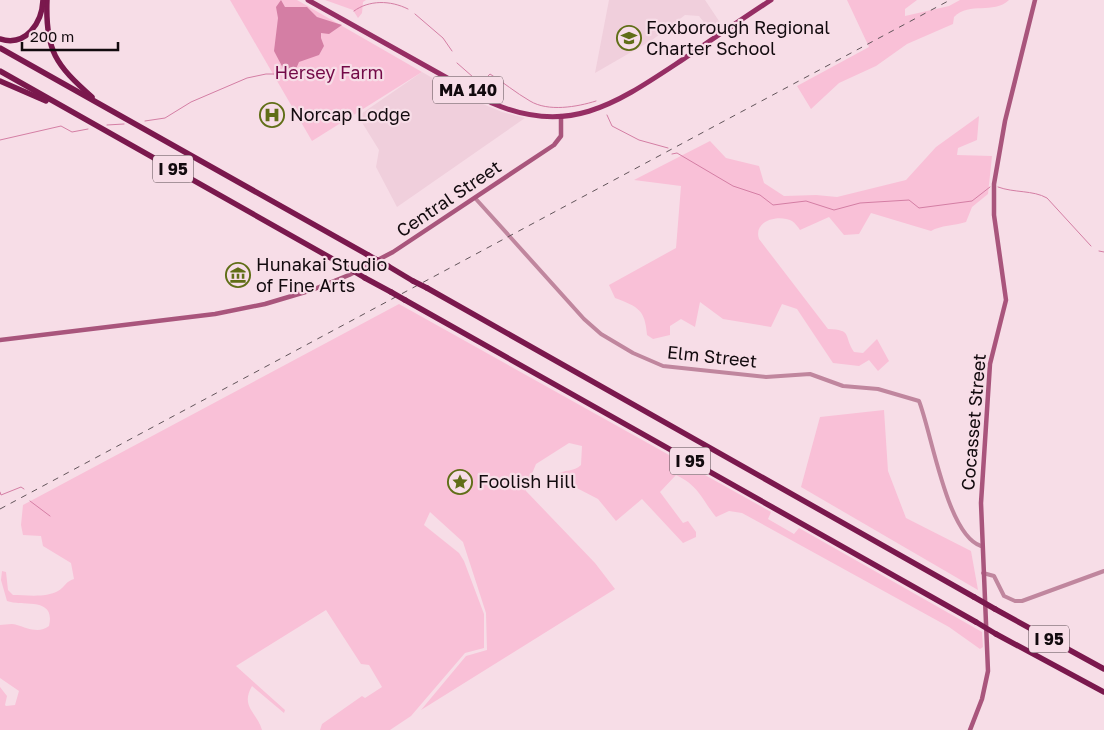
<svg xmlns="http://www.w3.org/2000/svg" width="1104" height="730" font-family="'Golos Text',sans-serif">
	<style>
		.built { fill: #f0cfdc }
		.green { fill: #f9c0d7 }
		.water { fill: #d47ea4 }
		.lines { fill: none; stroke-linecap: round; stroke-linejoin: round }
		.stream { stroke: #d47ea4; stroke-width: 1 }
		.tertiary { stroke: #c0869e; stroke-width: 4 }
		.secondary { stroke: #a9557c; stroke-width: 4.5 }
		.primary { stroke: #962e64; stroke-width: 5 }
		.motorway { stroke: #7a184d; stroke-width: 5.5 }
		.rail { stroke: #63555b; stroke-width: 1; stroke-dasharray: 6 6; stroke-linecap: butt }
		.motorway-bridge { stroke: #7a184d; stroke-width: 5.5 }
		.labels { text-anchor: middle; stroke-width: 4.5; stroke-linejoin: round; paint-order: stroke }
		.shield { fill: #f7dde7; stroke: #57494f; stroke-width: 1 }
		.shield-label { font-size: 16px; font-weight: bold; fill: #120a0e }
		.poi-label { font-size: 18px; fill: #120a0e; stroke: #f7dde7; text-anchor: start }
		.park-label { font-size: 18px; fill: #730947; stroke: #f7dde7 }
		.street-label { font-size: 18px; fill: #120a0e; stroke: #f7dde7 }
	</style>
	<rect width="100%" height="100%" fill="#f7dde7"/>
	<g class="built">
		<path d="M609 0H705L723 27 714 35 699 16 685 15 652 40 595 73Z"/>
		<path d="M422 72 464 96 502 112 525 118 397 207 376 167 379 150 358 116Z"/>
	</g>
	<g class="green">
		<path d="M230 0H297L422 72 312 141Z"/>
		<path d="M325 0H366L363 2 362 13 358 18 353 10Z"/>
		<path d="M847 0H917L905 9V16L949 6 960 0H1009C993 15 970 1 954 17L953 24 907 44 876 66 839 83 811 109 797 86 869 47Z"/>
		<path d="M979 116 977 140 958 148 957 155 992 156 988 194 972 207 966 222C954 226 941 225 931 231L871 213 859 234 844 235 829 217 800 230C798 227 795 223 792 221 778 214 753 221 759 239L828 329C853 330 843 335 854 352L863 353 877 339 889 361 878 371 869 360 859 366 833 363 797 309 782 304 771 327 723 319 700 302 695 327 681 319 670 326V335L653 339 647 335C645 309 638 307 615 298L609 285 676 248 681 186 634 180 710 141 726 158 759 166 764 183 784 196 816 195 837 197 906 180 936 147Z"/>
		<path d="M399 304 771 512 768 519 794 534 799 528 982 632 983 647 980 649 949 627 742 513 729 511 716 517C701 498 698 485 676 475L660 492 683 523 688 521 696 532V537L683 543 642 499 616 521 598 499 569 484 556 480V475C564 469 574 472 581 465L582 446 569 443 536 464 531 476 537 483 534 486H526V491L595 563 615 589 421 710 466 656 487 650 486 613 463 542 430 512 424 525 459 553 464 561 484 614V648L465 653 411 716 390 730H320L322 724 362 696 365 698 382 687 369 665 361 664 326 610 236 666 285 710 284 713 252 686C240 707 257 712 262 730H0V687L7 696 5 705 6 706 15 705 19 691 0 678V625C5 625 12 623 17 625 27 628 39 634 49 626 56 596 23 607 7 601L1 580 2 571 6 572 8 590 13 595C26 595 46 598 58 591 65 587 66 581 74 579L71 563 43 546 41 536 23 535 21 525 23 505Z"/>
		<path d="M884 410 888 471 906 518 971 551 978 590 801 487 820 417Z"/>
	</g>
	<path class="water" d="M281 0 285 7H307L317 17 342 25 329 34 321 33V38L324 46 319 55 299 62 293 76 285 72 274 51 278 18 276 7Z"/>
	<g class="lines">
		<g class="stream">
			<path d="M354 11C369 0 390 0 408 9"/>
			<path d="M415 14 443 38 452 51"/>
			<path d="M457 63 473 77 483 81 490 74C503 82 516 93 530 101 548 112 577 107 596 101"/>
			<path d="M607 115 612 126 639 140 668 148"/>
			<path d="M145 121 165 118 191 102 247 78 266 74H288"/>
			<path d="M107 125 124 124"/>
			<path d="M0 140 61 126 72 132 88 129"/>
			<path d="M672 154 677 153 733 186 760 195 773 205 806 201 834 210 860 203 909 200 919 208 972 201 990 187"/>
			<path d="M998 187C1014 193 1033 190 1047 198L1091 246"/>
			<path d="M1099 251 1104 252"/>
			<path d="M0 492 1 495 21 487 24 489"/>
			<path d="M30 501 50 516"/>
		</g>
		<g class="tertiary">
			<path d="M475 198 584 319 601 334 633 353 663 366 766 377 810 374 843 386 878 389 919 401C932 434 947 535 981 546"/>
			<path d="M983 573 994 576 1004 596 1015 601H1022L1104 571"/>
		</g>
		<g class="secondary">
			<path d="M0 340 215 314 265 304 312 290 349 275 393 252 554 145 561 136V116"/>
			<path d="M970 730 982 699 988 671 981 503 990 364 1006 300 994 215V184L1005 121 1035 0"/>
		</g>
		<path class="primary" d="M308 0 492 103C567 136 614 105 676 64 707 43 739 21 771 0"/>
		<g class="motorway">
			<path d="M47 0C45 51 56 65 92 97"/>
			<path d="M0 39C26 47 42 23 43 0"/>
			<path d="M0 48 368 255"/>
			<path d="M0 71 345 266"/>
			<path d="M0 81 46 101"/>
			<path d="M388 266 413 281"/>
			<path d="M365 278 391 292"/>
			<path d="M427 288 974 597"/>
			<path d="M405 300 976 622"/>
			<path d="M995 609 1104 669"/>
			<path d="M996 634 1104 692"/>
		</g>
		<path class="rail" d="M0 509 950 0"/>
		<g class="motorway-bridge">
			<path d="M368 255 388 266"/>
			<path d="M345 266 365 278"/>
			<path d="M413 281 427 288"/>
			<path d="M391 292 405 300"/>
			<path d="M974 597 995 609"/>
			<path d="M976 622 996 634"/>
		</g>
	</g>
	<defs>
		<symbol id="school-ring" viewBox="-11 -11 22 22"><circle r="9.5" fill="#f7dde7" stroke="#606e17" stroke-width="1.5"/><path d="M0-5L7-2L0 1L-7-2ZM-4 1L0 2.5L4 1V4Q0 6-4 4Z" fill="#606e17"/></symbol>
		<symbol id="hospital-ring" viewBox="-11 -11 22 22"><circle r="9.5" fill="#f7dde7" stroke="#606e17" stroke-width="1.5"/><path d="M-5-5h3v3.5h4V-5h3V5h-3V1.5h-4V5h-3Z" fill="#606e17"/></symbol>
		<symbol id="museum-ring" viewBox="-11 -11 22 22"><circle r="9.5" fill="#f7dde7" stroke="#606e17" stroke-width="1.5"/><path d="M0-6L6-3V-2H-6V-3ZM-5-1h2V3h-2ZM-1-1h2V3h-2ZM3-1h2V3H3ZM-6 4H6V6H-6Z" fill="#606e17"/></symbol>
		<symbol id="sight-ring" viewBox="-11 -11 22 22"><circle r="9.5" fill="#f7dde7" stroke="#606e17" stroke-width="1.5"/><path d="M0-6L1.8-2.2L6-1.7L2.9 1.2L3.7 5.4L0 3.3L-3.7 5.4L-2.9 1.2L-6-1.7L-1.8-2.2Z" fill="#606e17"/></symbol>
	</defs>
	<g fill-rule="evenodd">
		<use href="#school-ring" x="615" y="24" width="28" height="28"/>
		<use href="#hospital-ring" x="258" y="101" width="28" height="28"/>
		<use href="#museum-ring" x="224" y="261" width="28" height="28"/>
		<use href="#sight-ring" x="446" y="468" width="28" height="28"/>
	</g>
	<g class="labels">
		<g class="shield">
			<rect x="433" y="76.5" width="70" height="27" rx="4"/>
			<rect x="153" y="155.5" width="40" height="27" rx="4"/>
			<rect x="670" y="447.5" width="40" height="27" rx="4"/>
			<rect x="1029" y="625.5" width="40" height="27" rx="4"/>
		</g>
		<g class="shield-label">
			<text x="468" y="96">MA 140</text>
			<text x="173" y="175">I 95</text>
			<text x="690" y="467">I 95</text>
			<text x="1049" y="645">I 95</text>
		</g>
		<g class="poi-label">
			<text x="646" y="34">Foxborough Regional<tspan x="646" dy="21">Charter School</tspan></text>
			<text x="290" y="121">Norcap Lodge</text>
			<text x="256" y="271">Hunakai Studio<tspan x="256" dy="21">of Fine Arts</tspan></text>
			<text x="478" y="488">Foolish Hill</text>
		</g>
		<g class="park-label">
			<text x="329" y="79">Hersey Farm</text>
		</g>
		<g class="street-label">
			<text transform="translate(449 199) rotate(-34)" y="6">Central Street</text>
			<text transform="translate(712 357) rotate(6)" y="6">Elm Street</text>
			<text transform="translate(974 422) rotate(-85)" y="6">Cocasset Street</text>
		</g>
	</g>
	<path d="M22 42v8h96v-8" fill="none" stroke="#120a0e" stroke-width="2.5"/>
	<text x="30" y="42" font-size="15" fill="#120a0e" stroke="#f7dde7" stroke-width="4" paint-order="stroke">200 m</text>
</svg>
